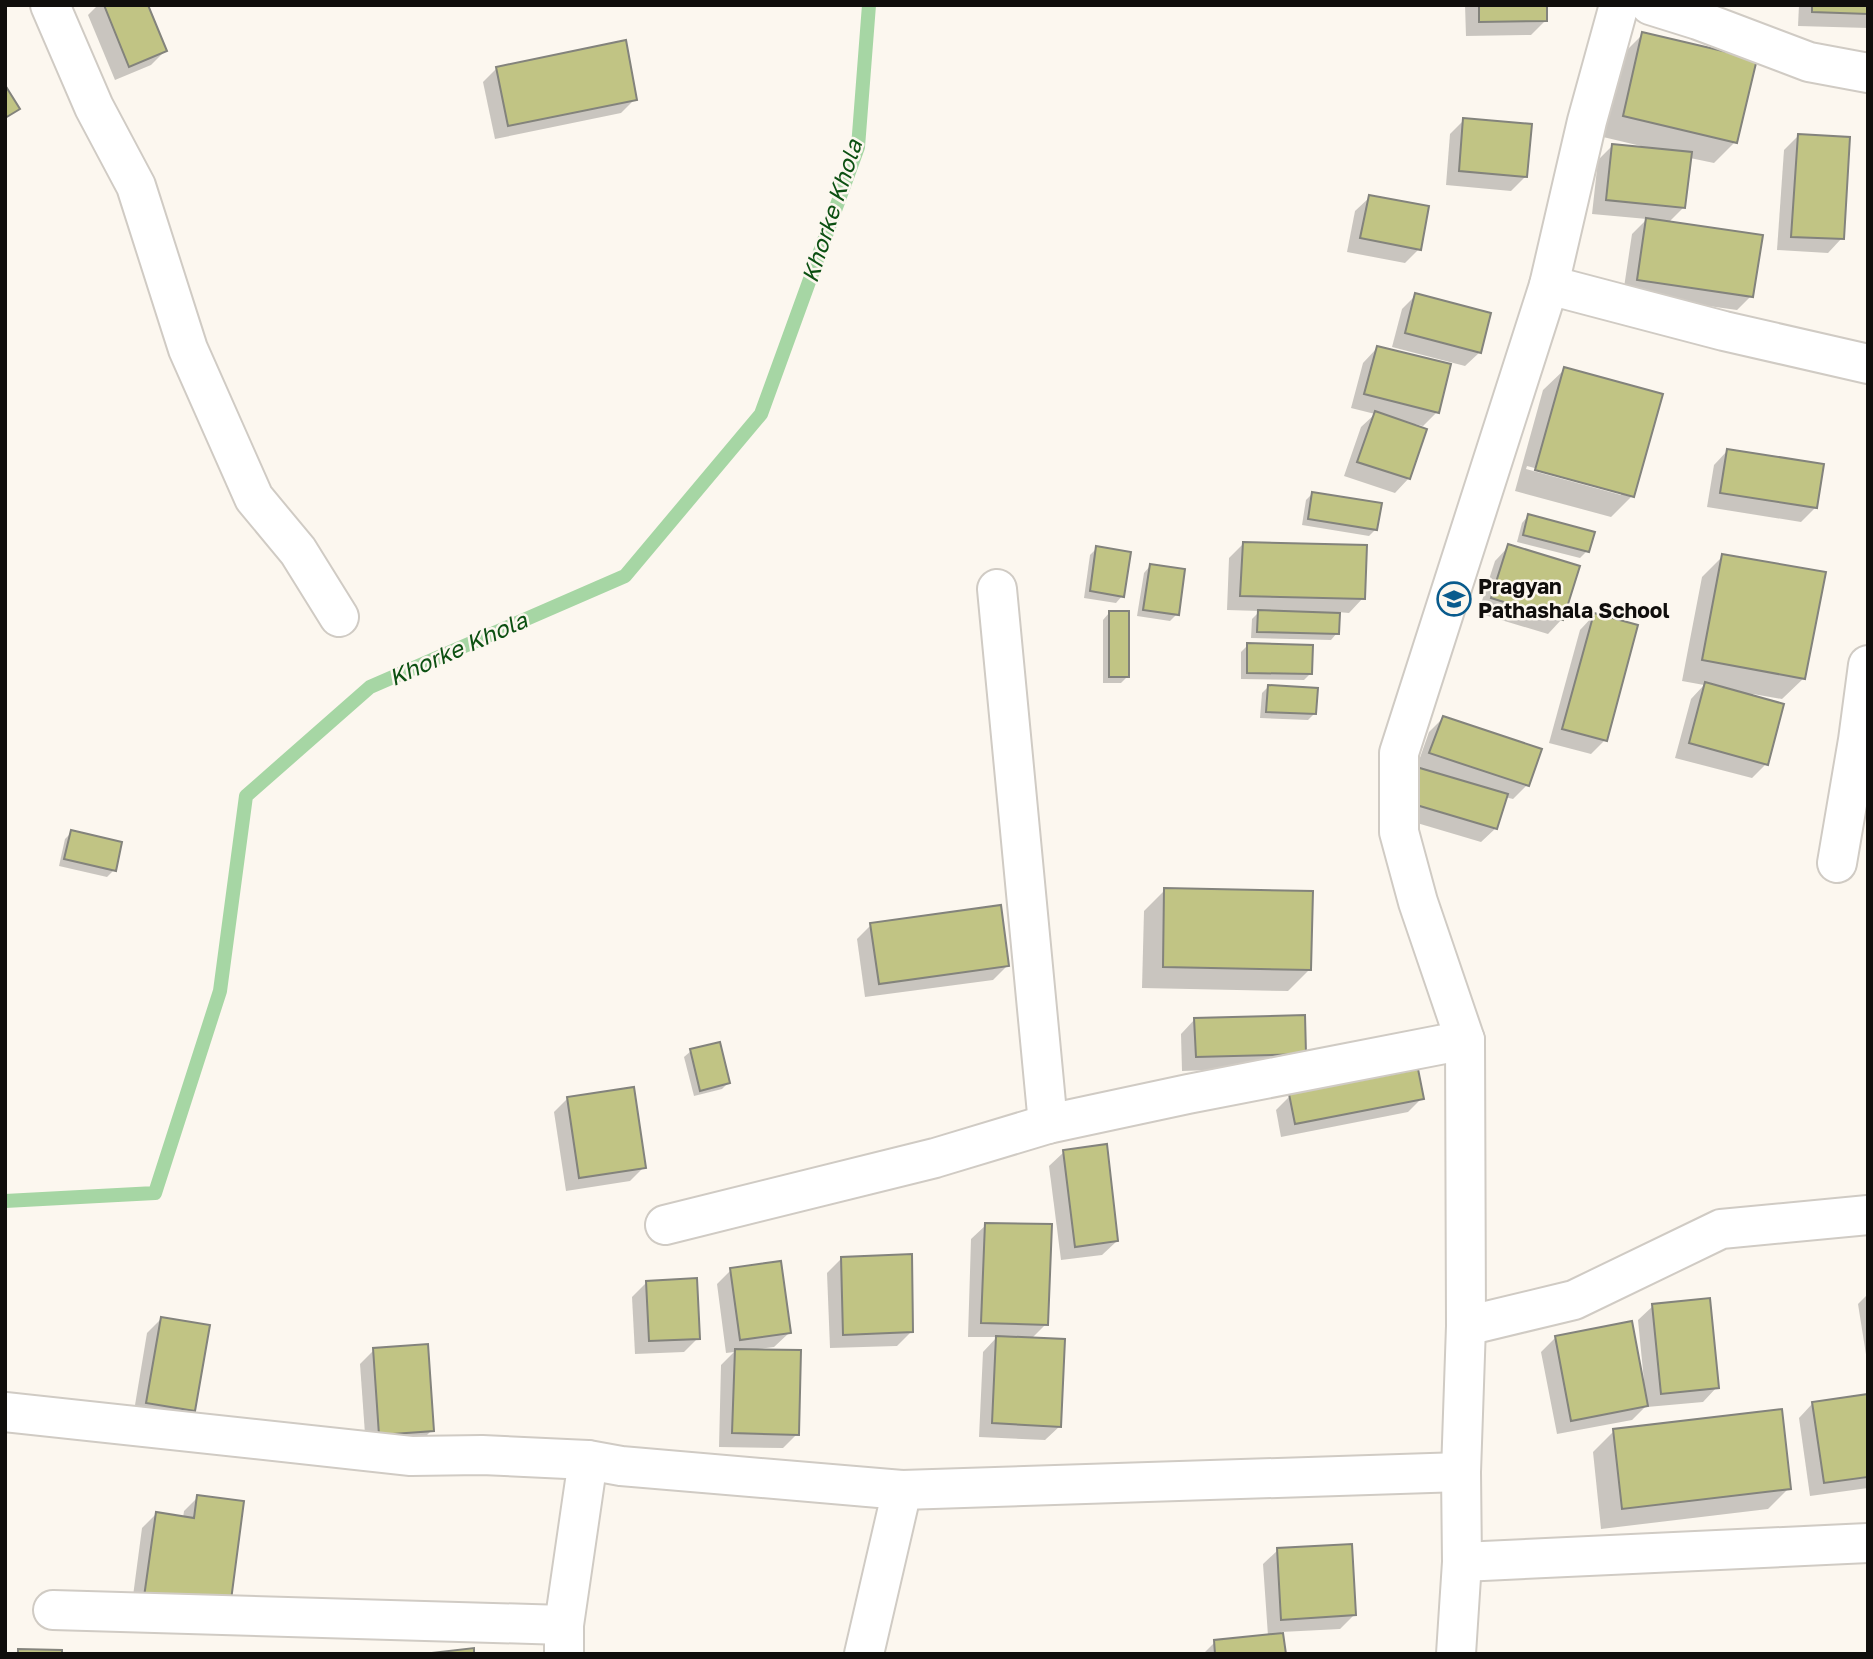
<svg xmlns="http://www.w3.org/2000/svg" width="1873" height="1659" font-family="'Golos Text',sans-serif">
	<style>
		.shadow { fill: #0003; fill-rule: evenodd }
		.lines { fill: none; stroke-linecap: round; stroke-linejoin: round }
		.stream { stroke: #a6d6a4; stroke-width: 14 }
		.building { fill: #c1c484; stroke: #83837c; stroke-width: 2 }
		.minor-casing { stroke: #d0cbc4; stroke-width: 42 }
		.minor { stroke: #fff; stroke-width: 38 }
		.labels { text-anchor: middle; stroke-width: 5; stroke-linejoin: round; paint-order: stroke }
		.poi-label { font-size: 21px; font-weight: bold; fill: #100e0c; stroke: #fcf7ef; text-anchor: start }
		.water-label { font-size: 23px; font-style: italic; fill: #0c5012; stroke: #fcf7ef }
	</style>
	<rect width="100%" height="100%" fill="#fcf7ef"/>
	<g class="shadow">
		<path d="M98 5H146L165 51 151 65 115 80 88 15Z"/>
		<path d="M1388 5H1437L1388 7Z"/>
		<path d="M1465 5H1545V21L1531 35 1466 36Z"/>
		<path d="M1799 5H1868V28L1798 26Z"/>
		<path d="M1643 34 1735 142 1714 163 1690 158 1684 207 1668 223 1751 296 1737 310 1623 294 1632 234 1647 219 1592 214 1598 160 1612 146 1640 149 1641 146 1603 137 1622 55Z"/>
		<path d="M497 68 635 99 621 113 495 139 483 82Z"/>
		<path d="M1464 120 1525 177 1511 191 1446 185 1450 134Z"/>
		<path d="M1798 136 1842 238 1828 253 1777 250 1784 150Z"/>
		<path d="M1370 197 1419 249 1405 263 1347 252 1355 211Z"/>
		<path d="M1416 295 1480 352 1465 366 1392 347 1402 309Z"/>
		<path d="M1377 348 1437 412 1423 426 1414 424 1409 478 1395 493 1344 476 1361 427 1375 414 1351 408 1363 363Z"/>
		<path d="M1565 369 1632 496 1611 517 1515 491 1543 390ZM1527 466 1621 491V495L1526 469Z"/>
		<path d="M1728 450 1815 508 1801 522 1707 507 1714 465Z"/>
		<path d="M1313 493 1376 529 1369 536 1302 525 1306 500Z"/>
		<path d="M1528 516 1587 551 1580 558 1517 542 1522 523Z"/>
		<path d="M1243 544 1363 598 1349 613 1338 612 1337 633 1331 640 1251 638 1252 619 1260 611 1227 610 1229 558Z"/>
		<path d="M1509 546 1562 619 1548 634 1478 613 1495 561Z"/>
		<path d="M1097 548 1122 596 1116 603 1084 598 1090 555Z"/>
		<path d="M1723 556 1804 678 1782 699 1753 694 1766 764 1752 778 1675 758 1691 699 1704 685 1682 681 1702 577Z"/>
		<path d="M1150 566 1177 614 1170 621 1137 616 1144 573Z"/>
		<path d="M1109 613 1128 676 1121 683H1103V620Z"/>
		<path d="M1594 615 1605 740 1591 754 1549 743 1580 630Z"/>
		<path d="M1248 645 1311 673 1304 680 1241 679V652Z"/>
		<path d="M1268 687 1314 714 1308 720 1260 718 1262 693Z"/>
		<path d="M1443 718 1527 785 1513 799 1505 797 1496 828 1481 842 1390 815 1416 769 1429 732Z"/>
		<path d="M72 832 114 870 107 877 59 866 65 839Z"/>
		<path d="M1165 890 1309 970 1288 991 1142 988 1144 911Z"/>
		<path d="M871 925 1007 966 993 980 865 997 857 939Z"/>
		<path d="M1303 1016 1290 1067 1182 1071 1181 1034 1195 1019Z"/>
		<path d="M691 1051 729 1082 722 1089 694 1096 684 1057Z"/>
		<path d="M1290 1096 1422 1098 1408 1112 1281 1137 1276 1110Z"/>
		<path d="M568 1098 644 1167 630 1181 566 1191 554 1112Z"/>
		<path d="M1064 1152 1117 1241 1102 1255 1061 1260 1049 1166Z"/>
		<path d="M986 1225 1046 1324 1031 1339 1060 1426 1045 1440 979 1437 983 1352 997 1337H968L971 1239Z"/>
		<path d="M841 1259 911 1332 897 1346 830 1348 827 1273Z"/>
		<path d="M731 1270 789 1333 774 1347 757 1349 797 1434 783 1448 719 1447 721 1365 734 1352 726 1353 717 1284Z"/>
		<path d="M646 1283 698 1338 684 1352 635 1354 632 1297Z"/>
		<path d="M1868 1294V1367L1858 1304Z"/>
		<path d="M1653 1306 1717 1387 1703 1402 1647 1407V1405L1632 1420 1557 1434 1541 1352 1555 1338 1642 1381H1644L1638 1320Z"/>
		<path d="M161 1319 194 1410 180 1424 133 1417 147 1333Z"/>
		<path d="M374 1350 432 1430 418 1444 366 1448 360 1364Z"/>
		<path d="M1868 1396V1488L1810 1496 1799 1418 1813 1403Z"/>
		<path d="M1614 1431 1789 1488 1768 1509 1601 1529 1593 1452Z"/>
		<path d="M198 1497 242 1502 131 1611 142 1528 156 1514 183 1518 184 1511Z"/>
		<path d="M1278 1550 1354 1615 1340 1629 1281 1632 1284 1654H1203L1215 1642 1268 1636 1263 1564Z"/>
	</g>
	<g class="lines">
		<path class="stream" d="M5 1201 155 1193 220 991 246 796 370 687 625 576 761 414 858 147 869 5"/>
	</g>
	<g class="building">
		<path d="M104 5H148L167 51 129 67Z"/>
		<path d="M1479 5H1547V21L1479 22Z"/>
		<path d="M1812 5H1868V14L1812 12Z"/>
		<path d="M1642 32 1757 59 1737 143 1623 116Z"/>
		<path d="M626 40 637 100 508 126 496 67Z"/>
		<path d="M5 85 20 109 5 118Z"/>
		<path d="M1463 118 1532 124 1527 177 1459 171Z"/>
		<path d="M1798 134 1850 137 1844 239 1791 237Z"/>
		<path d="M1612 144 1692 152 1685 208 1606 200Z"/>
		<path d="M1369 195 1429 206 1421 250 1360 238Z"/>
		<path d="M1646 218 1763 235 1753 297 1637 280Z"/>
		<path d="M1415 293 1491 313 1481 353 1405 333Z"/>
		<path d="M1377 346 1451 364 1439 413 1364 394Z"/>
		<path d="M1564 367 1663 394 1634 497 1535 470Z"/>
		<path d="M1375 411 1427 429 1410 479 1357 462Z"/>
		<path d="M1727 449 1824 464 1817 508 1720 493Z"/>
		<path d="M1312 492 1382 503 1377 530 1308 519Z"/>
		<path d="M1528 514 1595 532 1589 552 1523 535Z"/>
		<path d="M1243 542 1367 545 1365 599 1240 596Z"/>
		<path d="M1508 544 1580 566 1563 620 1491 598Z"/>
		<path d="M1096 546 1131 552 1124 597 1090 591Z"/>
		<path d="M1722 554 1826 572 1805 679 1702 660Z"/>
		<path d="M1150 564 1185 569 1179 615 1143 610Z"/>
		<path d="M1258 610 1340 613 1339 634 1257 632Z"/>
		<rect x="1109" y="611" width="20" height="66"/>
		<path d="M1594 613 1638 625 1607 741 1562 729Z"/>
		<path d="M1247 643 1313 645 1312 674 1247 673Z"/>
		<path d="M1705 682 1784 704 1768 765 1689 743Z"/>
		<path d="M1268 685 1318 688 1316 714 1266 712Z"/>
		<path d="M1443 716 1542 749 1529 786 1429 753Z"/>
		<path d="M1413 766 1508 794 1497 829 1403 801Z"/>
		<path d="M71 830 122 842 116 871 64 859Z"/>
		<path d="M1164 888 1313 891 1311 970 1163 967Z"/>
		<path d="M1001 905 1009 966 879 984 870 923Z"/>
		<path d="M1305 1015 1306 1054 1196 1057 1194 1018Z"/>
		<path d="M720 1042 730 1083 700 1091 690 1049Z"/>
		<path d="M1418 1069 1424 1099 1295 1124 1289 1094Z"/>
		<path d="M634 1087 646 1168 579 1178 567 1097Z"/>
		<path d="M1107 1144 1118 1241 1075 1247 1063 1150Z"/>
		<path d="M985 1223 1052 1224 1048 1325 981 1323Z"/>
		<path d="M912 1254 913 1332 843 1335 841 1257Z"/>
		<path d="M781 1261 791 1333 740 1340 730 1268Z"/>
		<path d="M697 1278 700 1339 649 1341 646 1281Z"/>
		<path d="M1710 1298 1719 1388 1661 1394 1652 1304Z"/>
		<path d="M161 1317 210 1325 195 1411 146 1403Z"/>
		<path d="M1632 1321 1648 1406 1571 1421 1555 1336Z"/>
		<path d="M996 1336 1065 1339 1061 1427 992 1423Z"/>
		<path d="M428 1344 434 1431 379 1435 373 1348Z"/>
		<path d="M735 1349 801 1350 799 1435 732 1433Z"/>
		<path d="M1868 1394V1477L1824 1483 1812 1402Z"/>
		<path d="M1782 1409 1791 1489 1622 1509 1613 1429Z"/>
		<path d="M197 1495 244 1501 230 1608 144 1597 156 1512 194 1518Z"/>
		<path d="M1352 1544 1356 1615 1281 1620 1277 1548Z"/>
		<path d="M1283 1633 1286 1654H1215L1214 1640Z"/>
		<path d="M474 1648V1654H423Z"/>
		<path d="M18 1649 62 1650V1654H18Z"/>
	</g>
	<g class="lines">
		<defs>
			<g id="minor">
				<path d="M50 5 94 107 136 186 188 349 254 498 298 551 339 617"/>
				<path d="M1650 5 1698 20 1809 62 1868 73"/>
				<path d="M1549 285 1724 331 1868 364"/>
				<path d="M997 589 1048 1124"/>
				<path d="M1837 863 1858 740 1868 665"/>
				<path d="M665 1225 935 1158 1048 1124 1188 1094 1465 1040"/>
				<path d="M1466 1326 1574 1300 1721 1229 1868 1215"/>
				<path d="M5 1412 411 1456 482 1455 588 1460 621 1466 902 1490 1461 1472"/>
				<path d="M1462 1562 1868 1543"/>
				<path d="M53 1610 564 1625"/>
				<path d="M564 1654V1625L588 1460"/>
				<path d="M864 1654 902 1490"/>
				<path d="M1456 1654 1462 1562 1461 1472 1466 1326 1465 1040 1418 902 1399 832V753L1549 285 1587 121 1619 5"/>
			</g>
		</defs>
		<use href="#minor" class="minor-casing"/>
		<use href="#minor" class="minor"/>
	</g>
	<defs>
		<symbol id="school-ring" viewBox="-11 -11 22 22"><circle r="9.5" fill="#fcf7ef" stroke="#095b8d" stroke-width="1.5"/><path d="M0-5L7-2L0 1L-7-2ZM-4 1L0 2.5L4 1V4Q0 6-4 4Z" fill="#095b8d"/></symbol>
	</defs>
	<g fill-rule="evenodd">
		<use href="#school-ring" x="1435" y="580" width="38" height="38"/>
	</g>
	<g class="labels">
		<g class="poi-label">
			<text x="1478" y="594">Pragyan<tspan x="1478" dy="24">Pathashala School</tspan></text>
		</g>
		<g class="water-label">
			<text transform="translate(832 211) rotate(-72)" y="8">Khorke Khola</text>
			<text transform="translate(458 649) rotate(-24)" y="8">Khorke Khola</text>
		</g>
	</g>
	<rect width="1873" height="1659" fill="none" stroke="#100e0c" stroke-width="14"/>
</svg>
